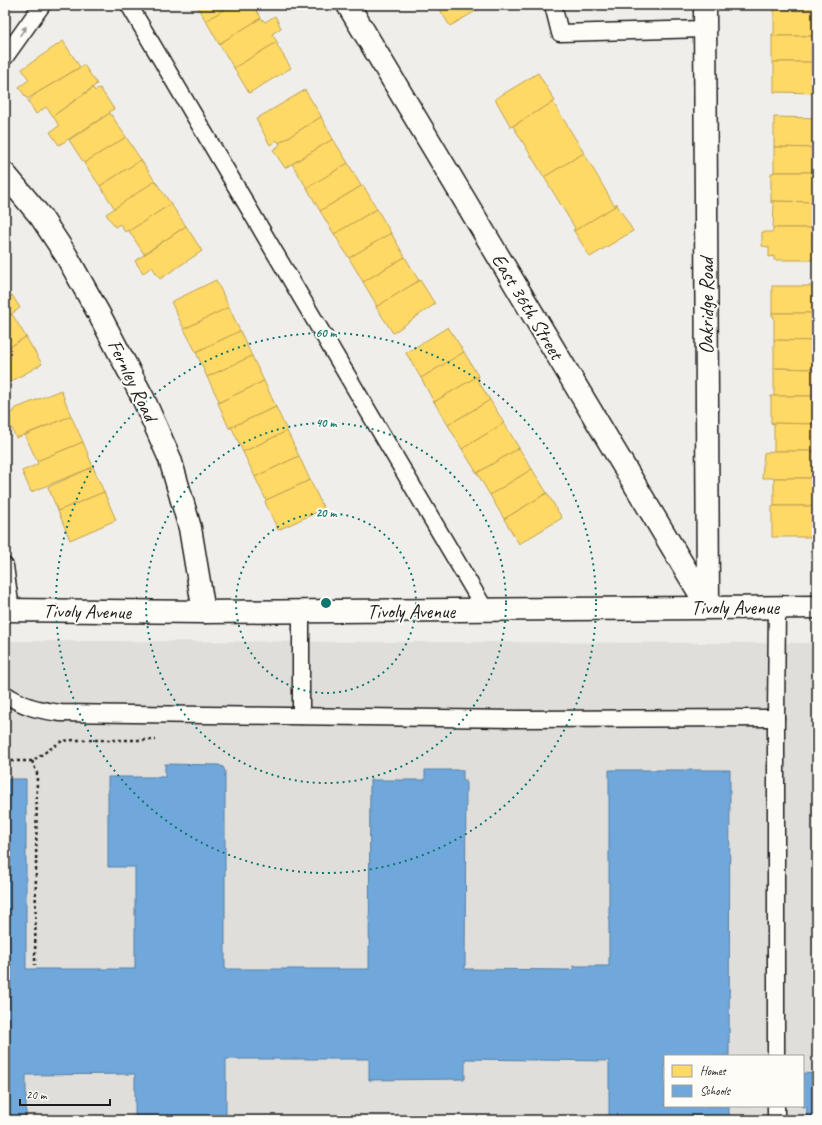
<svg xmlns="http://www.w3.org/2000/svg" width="822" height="1125" font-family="Caveat,sans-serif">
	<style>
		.built { fill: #e0deda; fill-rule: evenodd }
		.homes { fill: #ffd966; stroke: #bba050 }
		.schools { fill: #6fa8dc; stroke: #567ea2 }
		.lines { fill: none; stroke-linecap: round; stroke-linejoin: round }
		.lane-casing { stroke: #1c1c1c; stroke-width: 19 }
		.street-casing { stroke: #1c1c1c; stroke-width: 25 }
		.secondary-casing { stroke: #1c1c1c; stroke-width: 25 }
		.path { stroke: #1c1c1c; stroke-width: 2.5; stroke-dasharray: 3 3; stroke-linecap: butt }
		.lane { stroke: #fdfcf7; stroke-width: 16 }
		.street { stroke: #fdfcf7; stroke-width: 22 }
		.secondary { stroke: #fdfcf7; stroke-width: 22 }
		.oneway { fill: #989794 }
		.ring { fill: none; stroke: #0f766e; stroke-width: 2; stroke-dasharray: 2 4 }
		.labels { text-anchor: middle; stroke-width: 4; stroke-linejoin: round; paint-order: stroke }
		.street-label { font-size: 20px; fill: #1c1c1c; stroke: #fdfcf7 }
		.centre { fill: #0f766e; stroke: #fdfcf7; stroke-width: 2 }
		.ring-label { font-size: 12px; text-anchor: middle; font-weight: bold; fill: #0f766e; stroke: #fdfcf7; stroke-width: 4; stroke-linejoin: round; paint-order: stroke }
	</style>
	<rect width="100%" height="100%" fill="#f0eeea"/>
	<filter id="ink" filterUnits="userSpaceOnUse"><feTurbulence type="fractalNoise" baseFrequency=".025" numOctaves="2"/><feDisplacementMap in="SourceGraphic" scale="8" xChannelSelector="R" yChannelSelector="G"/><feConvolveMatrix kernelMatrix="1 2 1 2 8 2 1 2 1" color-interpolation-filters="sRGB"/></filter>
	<g filter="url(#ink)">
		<path class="built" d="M16 641 817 643V1120H5V642ZM665 1056H803V1106H665Z"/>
		<g class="homes">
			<path d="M196 5H231L206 21Z"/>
			<path d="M231 5H253L261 18 219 44 206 21Z"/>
			<path d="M437 5H486L450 26Z"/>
			<path d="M774 5H817V8L774 7Z"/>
			<path d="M774 7 817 8V36H772V34H774Z"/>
			<path d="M275 16 281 28 272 34 277 42 234 68 219 44 261 18 265 22Z"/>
			<rect x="772" y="36" width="45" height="26"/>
			<path d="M63 41 80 67 27 99 19 87 29 80 22 69Z"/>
			<path d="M277 42 278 44 277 45 291 68 249 93 234 68Z"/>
			<path d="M772 62H817V93L774 92V64H772Z"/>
			<path d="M84 65 97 84 53 116 46 107 36 114 28 101 37 93Z"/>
			<path d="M538 73 555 101 511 127 495 99Z"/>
			<path d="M93 88 95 91 100 88 114 109 109 112 110 113 59 145 50 132 59 126 53 116Z"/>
			<path d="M305 90 321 116V117L279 143 277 140 270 145 256 119Z"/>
			<path d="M553 102 584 153 544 177 513 126Z"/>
			<path d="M110 113 126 137 84 163 69 140Z"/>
			<path d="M321 117 333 139 285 168 273 150 280 145 279 143Z"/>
			<path d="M774 117 817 118V148L774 147Z"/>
			<path d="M126 137 141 160 100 186 84 163Z"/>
			<path d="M333 139 348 163 307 188 292 164Z"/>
			<path d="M774 147 817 148V172H774Z"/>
			<path d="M584 153 614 205 617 203V205L574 231 573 230 575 228 544 177Z"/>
			<path d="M141 160 155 181 115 209 100 186Z"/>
			<path d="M348 163 361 186 320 211 307 188Z"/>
			<path d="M774 172H817V202L771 201V173H774Z"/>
			<path d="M155 181 171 204 129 231 128 230 125 232 120 224 115 227 106 214Z"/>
			<path d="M363 185 377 209 334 234 320 211Z"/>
			<path d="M771 201 817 202V228H773L774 203H771Z"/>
			<path d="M171 204 186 226 144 254 129 231Z"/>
			<path d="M617 205 633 231 590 257 574 231Z"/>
			<path d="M377 209 391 233 349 258 334 234Z"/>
			<path d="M186 226 202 251 160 279 152 267 143 273 135 261Z"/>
			<path d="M773 228H817V260H774V256L769 257V247L762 246V232H773Z"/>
			<path d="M391 233 405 257 363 282 349 258Z"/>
			<path d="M405 257 419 281 420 280 376 307V304L363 282Z"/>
			<path d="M216 280 229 307 184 329 171 302Z"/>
			<path d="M420 280 435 304 393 333 376 307Z"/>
			<rect x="772" y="286" width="45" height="27"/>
			<path d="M12 295 20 308 5 318V299Z"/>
			<path d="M229 307 240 331 196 352 184 329Z"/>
			<path d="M772 313H817V341L774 340V316H772Z"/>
			<path d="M12 314 26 337 5 350V318Z"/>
			<path d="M448 327 464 352 421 378 406 353Z"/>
			<path d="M240 331 252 356 207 377 196 352Z"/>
			<path d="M26 337 42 364 5 385V350Z"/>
			<path d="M774 340 817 341V369L774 368Z"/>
			<path d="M464 352 478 376 434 402 421 378Z"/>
			<path d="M252 356 264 381 218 403 219 401 207 377Z"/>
			<path d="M774 368 817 369V396H774Z"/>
			<path d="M478 376 479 378 477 379 490 400 448 425 434 402Z"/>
			<path d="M264 381 276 407 229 428 218 403Z"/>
			<path d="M61 390 71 416 16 438 6 415 15 411 14 409Z"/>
			<path d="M771 396H817V424L771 423Z"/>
			<path d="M490 400 504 423 462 449 448 425Z"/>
			<path d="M276 407 287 431 243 452 232 428H229Z"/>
			<path d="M71 416 83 442 37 461 25 435Z"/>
			<path d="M504 423 519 448 477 473 462 449Z"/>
			<path d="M771 423 817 424V451H774V424Z"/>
			<path d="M287 431 299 456 255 477 243 452Z"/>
			<path d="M83 442 93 467 31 492 22 471 38 464 37 461Z"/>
			<path d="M519 448 532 469 490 495 477 473Z"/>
			<path d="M774 451H817V478H762L764 453Z"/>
			<path d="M299 456 310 480 266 500 255 477Z"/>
			<path d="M93 467 104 492 58 511 48 487Z"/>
			<path d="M532 469 547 493 504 519 490 495Z"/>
			<rect x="774" y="478" width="43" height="28"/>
			<path d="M310 480 324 509 278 530 265 502 266 500Z"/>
			<path d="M104 492 116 520 70 540 58 511Z"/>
			<path d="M547 493 562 518 519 544 504 519Z"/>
			<rect x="772" y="506" width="45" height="31"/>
		</g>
		<g class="schools">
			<path d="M165 764 219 765 223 767 225 771V969H369L370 780H425V770H463V780H466L465 969 573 970V966H609V770H730L729 1056H665V1106H729V1120H609V1061L465 1059V1079L369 1080V1059H226V1120H135V1074L26 1075V1120H5V779H26V969H135V867H108V777H165Z"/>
			<path d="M803 1073 817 1074V1120H806L807 1107H802Z"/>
		</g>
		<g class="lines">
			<defs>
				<g id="lane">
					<path d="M129 5 486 611"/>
					<path d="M553 5 560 33 705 29"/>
					<path d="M5 57 42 5"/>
					<path d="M5 566 11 610"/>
					<path d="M301 611V716"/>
					<path d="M5 694C24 707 38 710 61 713L517 719 776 718"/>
					<path d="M776 1056V718L777 607"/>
					<path d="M776 1106V1120"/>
				</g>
				<g id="street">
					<path d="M348 5 708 607"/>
					<path d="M705 5 708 606"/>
					<path d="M5 174 41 217 66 255 99 314 143 398 170 459 190 528 204 612"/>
				</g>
				<path id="secondary" d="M5 610 204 612 817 607"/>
			</defs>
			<use href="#lane" class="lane-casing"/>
			<use href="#street" class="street-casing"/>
			<use href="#secondary" class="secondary-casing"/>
			<g class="path">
				<path d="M5 761H32L62 741 74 740H156"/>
				<path d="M32 761 37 773 35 965"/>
			</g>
			<use href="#lane" class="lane"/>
			<use href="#street" class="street"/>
			<use href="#secondary" class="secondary"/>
		</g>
		<defs><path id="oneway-solid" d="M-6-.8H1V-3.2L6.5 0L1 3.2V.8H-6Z"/></defs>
		<use class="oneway" href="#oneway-solid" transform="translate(23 31) rotate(-55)"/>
	</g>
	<g class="ring">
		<circle cx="326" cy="603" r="90"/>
		<circle cx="326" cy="603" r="180"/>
		<circle cx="326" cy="603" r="270"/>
	</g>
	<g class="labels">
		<g class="street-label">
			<text transform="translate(528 306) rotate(59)" y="7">East 36th Street</text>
			<text transform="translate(706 306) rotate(-90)" y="7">Oakridge Road</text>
			<text transform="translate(133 380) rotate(64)" y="7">Fernley Road</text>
			<text x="735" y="614">Tivoly Avenue</text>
			<text transform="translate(87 611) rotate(1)" y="7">Tivoly Avenue</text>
			<text x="411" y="618">Tivoly Avenue</text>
		</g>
	</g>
	<circle cx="326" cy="603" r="6" class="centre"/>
	<g class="ring-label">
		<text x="326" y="337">60 m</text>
		<text x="326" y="427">40 m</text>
		<text x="326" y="517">20 m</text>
	</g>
	<rect width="822" height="1125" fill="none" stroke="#fdfcf7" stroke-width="20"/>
	<rect x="10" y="10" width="802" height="1105" fill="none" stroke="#1c1c1c" stroke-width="1.5" filter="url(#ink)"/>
	<rect x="664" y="1055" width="140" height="52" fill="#fdfcf7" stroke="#a3a29f"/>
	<rect x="672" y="1065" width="20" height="12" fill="#ffd966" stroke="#a3a29f"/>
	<text x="700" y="1075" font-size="12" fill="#1c1c1c">Homes</text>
	<rect x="672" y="1085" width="20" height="12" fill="#6fa8dc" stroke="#a3a29f"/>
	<text x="700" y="1095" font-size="12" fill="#1c1c1c">Schools</text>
	<path d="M20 1099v6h90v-6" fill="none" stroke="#1c1c1c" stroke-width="2"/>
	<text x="26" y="1099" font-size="12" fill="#1c1c1c" stroke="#fdfcf7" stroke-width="3" paint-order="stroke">20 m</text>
</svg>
